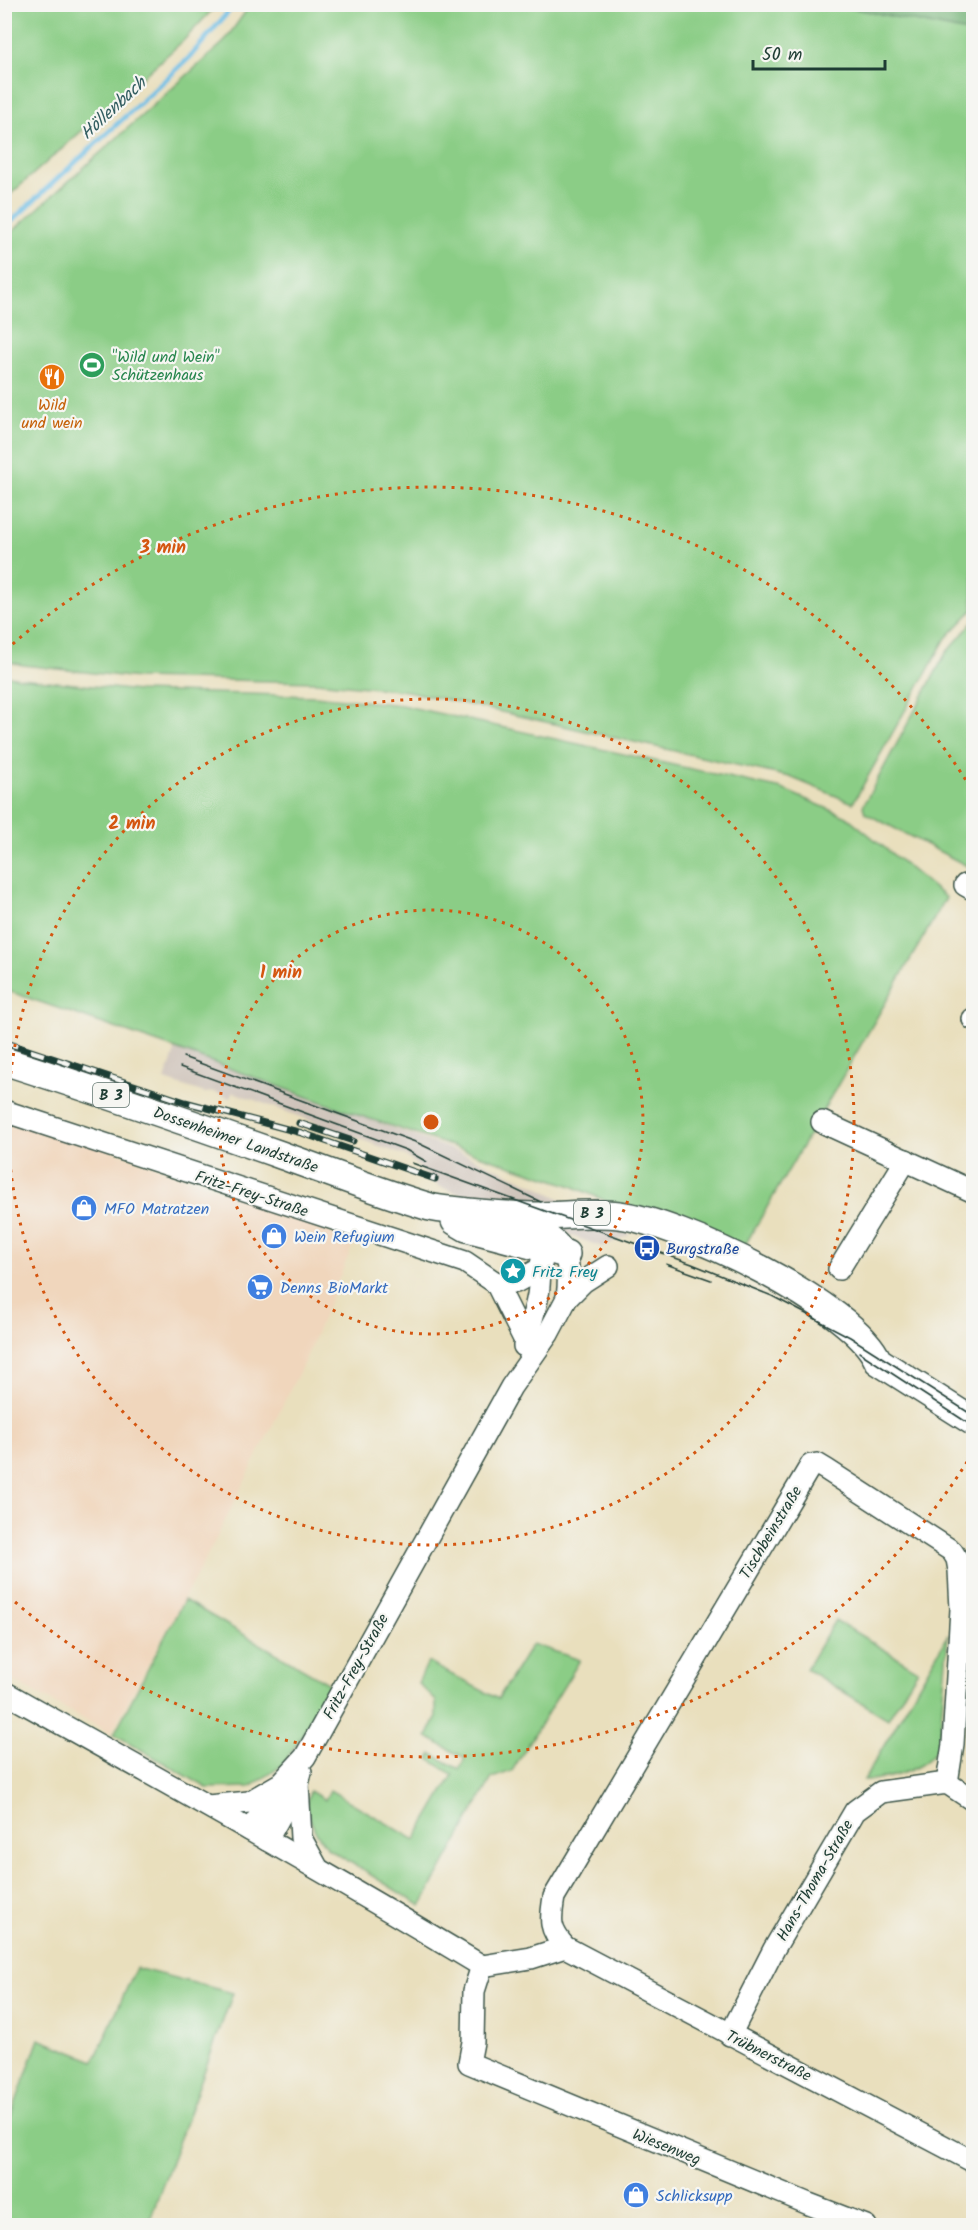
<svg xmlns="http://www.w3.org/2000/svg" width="978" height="2230" font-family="Kalam,sans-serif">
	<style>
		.built { fill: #f0d6bc }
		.industrial { fill: #cec2b9 }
		.green { fill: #8bcd86; stroke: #55855d; stroke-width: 1.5 }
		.forest { fill: #70b073; stroke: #487654; stroke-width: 1.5 }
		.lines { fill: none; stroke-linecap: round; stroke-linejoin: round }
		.stream { stroke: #6bbde6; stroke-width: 5 }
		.minor-casing { stroke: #3d5549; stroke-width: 24 }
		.major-casing { stroke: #3d5549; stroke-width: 30 }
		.minor { stroke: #fff; stroke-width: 21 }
		.major { stroke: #fff; stroke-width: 27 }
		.tram { stroke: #1f3d34; stroke-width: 1.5 }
		.rail-casing { stroke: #1f3d34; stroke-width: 7 }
		.rail { stroke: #f6f6f2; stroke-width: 4.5; stroke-dasharray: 14; stroke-linecap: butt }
		.ring { fill: none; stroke: #d45610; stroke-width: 3; stroke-dasharray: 3 6 }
		.labels { text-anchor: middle; stroke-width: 4.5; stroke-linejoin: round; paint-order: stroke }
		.shield { fill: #f6f6f2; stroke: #60746d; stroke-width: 1.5 }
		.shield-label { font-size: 15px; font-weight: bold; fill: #1f3d34 }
		.leisure-label { font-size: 16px; fill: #27864d; stroke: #f6f6f2; text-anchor: start }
		.food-label { font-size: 16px; fill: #c56008; stroke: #f6f6f2 }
		.street-label { font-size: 16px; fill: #1f3d34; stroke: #f6f6f2 }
		.shop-label { font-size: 16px; fill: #366cbe; stroke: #f6f6f2; text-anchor: start }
		.transit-label { font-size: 16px; fill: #164399; stroke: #f6f6f2; text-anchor: start }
		.culture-label { font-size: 16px; fill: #0d838f; stroke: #f6f6f2; text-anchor: start }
		.water-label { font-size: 18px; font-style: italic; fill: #325d60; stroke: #f6f6f2 }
		.centre { fill: #d45610; stroke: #f6f6f2; stroke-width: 3 }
		.ring-label { font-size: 18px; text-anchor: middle; font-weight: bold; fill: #d45610; stroke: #f6f6f2; stroke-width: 4.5; stroke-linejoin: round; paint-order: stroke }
	</style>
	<rect width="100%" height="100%" fill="#f6f6f2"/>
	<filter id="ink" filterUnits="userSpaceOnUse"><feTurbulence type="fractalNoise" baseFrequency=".0167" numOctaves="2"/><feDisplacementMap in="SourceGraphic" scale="12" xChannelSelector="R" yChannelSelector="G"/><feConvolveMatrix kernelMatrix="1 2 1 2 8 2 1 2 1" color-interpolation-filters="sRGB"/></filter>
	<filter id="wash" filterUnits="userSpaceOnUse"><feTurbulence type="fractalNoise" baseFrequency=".008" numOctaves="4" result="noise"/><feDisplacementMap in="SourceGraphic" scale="24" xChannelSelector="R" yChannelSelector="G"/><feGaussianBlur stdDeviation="1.35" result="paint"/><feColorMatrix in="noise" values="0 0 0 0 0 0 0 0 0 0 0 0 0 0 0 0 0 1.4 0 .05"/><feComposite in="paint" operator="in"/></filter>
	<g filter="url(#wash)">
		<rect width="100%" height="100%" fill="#e9dfbd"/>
		<path class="built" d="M4 1111 355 1240 305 1360 216 1539 111 1733 5 1677Z"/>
		<path class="industrial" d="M176 1049 467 1155 530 1183 630 1235 602 1247 438 1186 406 1156 233 1092 230 1098 213 1092 205 1093 165 1080Z"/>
		<g class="green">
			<path d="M5 4H217V5L183 41 5 199Z"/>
			<path d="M836 4 973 33V610L946 638 853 803 790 777 408 691 316 682 138 678 23 665 5 661V238L224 42 250 5Z"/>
			<path d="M973 622V869L865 813 863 806 946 653Z"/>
			<path d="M5 675 20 678 138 691 315 696 401 705 782 789 847 817 946 898 737 1259 572 1186 355 1114 176 1049 5 990Z"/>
			<path d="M184 1600 333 1686 283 1765 250 1787 207 1788 114 1734Z"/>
			<path d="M835 1620 918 1670 888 1719 806 1669Z"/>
			<path d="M948 1635 939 1743C931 1769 889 1780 864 1780Z"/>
			<path d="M532 1644 580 1660 512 1771 492 1778 421 1906 327 1848 315 1831 305 1807 310 1791 325 1800 330 1790 415 1840 453 1775 429 1759 432 1754 459 1769 465 1758 427 1737 436 1718V1701L418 1683 428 1662 498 1699Z"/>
			<path d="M136 1968 233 1993 148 2225H5V2132L39 2039 94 2061Z"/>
		</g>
		<path class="forest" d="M836 5H973V33Z"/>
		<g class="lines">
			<path class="stream" d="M4 228 189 58 235 4"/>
		</g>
	</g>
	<g filter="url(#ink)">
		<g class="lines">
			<defs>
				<g id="minor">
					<path d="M965 885 974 890"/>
					<path d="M973 1019H974"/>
					<path d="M4 1111 465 1262 496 1283 525 1341"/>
					<path d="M822 1122 974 1192"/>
					<path d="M513 1217C558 1239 574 1243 567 1298"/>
					<path d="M839 1269 906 1160"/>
					<path d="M496 1283 516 1282 538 1270"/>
					<path d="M524 1346C529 1329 535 1312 538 1295 541 1277 537 1267 547 1248"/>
					<path d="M4 1692C165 1782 325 1871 482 1966"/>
					<path d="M947 1783 953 1744 961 1609 959 1570 957 1559 952 1551 827 1470 817 1464 811 1465 554 1897C550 1921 549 1929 565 1947L974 2162"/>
					<path d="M298 1784 301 1838 318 1869"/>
					<path d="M208 1806 249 1802 278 1785"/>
					<path d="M250 1830 283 1781 305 1757 511 1387 548 1334 567 1298 583 1282 608 1266"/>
					<path d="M267 1840 298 1784 301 1772"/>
					<path d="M482 1966 474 1991 473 2042 469 2063 809 2204 866 2226"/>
					<path d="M482 1966 531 1958 565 1947"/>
					<path d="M730 2035 774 1949 855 1811 881 1792 947 1783 974 1801"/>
				</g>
				<g id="major">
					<path d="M4 1061C96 1090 187 1122 278 1154 329 1172 379 1192 430 1207 442 1210 456 1210 468 1212 490 1214 512 1216 534 1216 563 1216 591 1212 619 1215 679 1222 854 1305 878 1361L974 1422"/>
					<path d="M455 1221 467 1228 566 1254"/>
				</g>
			</defs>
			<use href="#minor" class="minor-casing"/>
			<use href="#major" class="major-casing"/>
			<use href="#minor" class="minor"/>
			<use href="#major" class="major"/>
			<g class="tram">
				<path d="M183 1057 418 1143 541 1202"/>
				<path d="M180 1067 406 1150 427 1162"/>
				<path d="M412 1163 692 1264 772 1296 850 1337 974 1416"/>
				<path d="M666 1264 711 1280"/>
				<path d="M859 1352 974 1427"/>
			</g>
			<defs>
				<g id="rail">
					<path d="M4 1042 185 1102 302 1133 435 1179"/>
					<path d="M299 1123 353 1141"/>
				</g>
			</defs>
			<use href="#rail" class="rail-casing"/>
			<use href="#rail" class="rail"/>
		</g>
	</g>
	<g class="ring">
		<circle cx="431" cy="1122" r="212"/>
		<circle cx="431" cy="1122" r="423"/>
		<path d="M972 1454A635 635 0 0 1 6 1594M6 650A635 635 0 0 1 972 790"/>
	</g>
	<defs>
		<symbol id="stadium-disc" viewBox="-11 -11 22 22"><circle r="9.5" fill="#2e9e5b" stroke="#f6f6f2"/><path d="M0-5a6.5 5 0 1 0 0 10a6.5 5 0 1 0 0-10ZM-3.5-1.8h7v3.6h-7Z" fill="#fff"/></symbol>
		<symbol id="restaurant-disc" viewBox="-11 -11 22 22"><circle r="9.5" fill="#e8710a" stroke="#f6f6f2"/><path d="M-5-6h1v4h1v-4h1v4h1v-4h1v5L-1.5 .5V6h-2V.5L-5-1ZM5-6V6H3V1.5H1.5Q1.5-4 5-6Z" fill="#fff"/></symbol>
		<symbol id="shop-disc" viewBox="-11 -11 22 22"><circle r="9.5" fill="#3f7fe0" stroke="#f6f6f2"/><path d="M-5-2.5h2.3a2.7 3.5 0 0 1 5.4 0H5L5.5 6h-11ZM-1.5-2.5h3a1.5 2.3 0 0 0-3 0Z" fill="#fff"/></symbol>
		<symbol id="bus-disc" viewBox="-11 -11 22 22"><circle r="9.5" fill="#1a4fb4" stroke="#f6f6f2"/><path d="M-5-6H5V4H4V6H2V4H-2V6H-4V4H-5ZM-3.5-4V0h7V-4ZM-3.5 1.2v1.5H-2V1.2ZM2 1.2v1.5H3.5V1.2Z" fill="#fff"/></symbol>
		<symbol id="sight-disc" viewBox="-11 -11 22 22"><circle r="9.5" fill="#0f9aa8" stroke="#f6f6f2"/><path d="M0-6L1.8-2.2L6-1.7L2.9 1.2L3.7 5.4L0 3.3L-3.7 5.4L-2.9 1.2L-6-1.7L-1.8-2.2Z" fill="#fff"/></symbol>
		<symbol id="supermarket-disc" viewBox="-11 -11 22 22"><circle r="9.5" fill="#3f7fe0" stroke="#f6f6f2"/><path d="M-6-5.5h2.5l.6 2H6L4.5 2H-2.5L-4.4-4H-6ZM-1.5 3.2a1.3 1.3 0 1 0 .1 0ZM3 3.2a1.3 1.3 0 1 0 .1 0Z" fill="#fff"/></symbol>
	</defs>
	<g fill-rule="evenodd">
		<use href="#stadium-disc" x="77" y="350" width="30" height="30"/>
		<use href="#restaurant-disc" x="37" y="362" width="30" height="30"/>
		<use href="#shop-disc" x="69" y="1193" width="30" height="30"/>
		<use href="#shop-disc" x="259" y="1221" width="30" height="30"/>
		<use href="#bus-disc" x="632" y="1233" width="30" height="30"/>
		<use href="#sight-disc" x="498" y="1256" width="30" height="30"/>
		<use href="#supermarket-disc" x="245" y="1272" width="30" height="30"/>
		<use href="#shop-disc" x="621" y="2180" width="30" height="30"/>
	</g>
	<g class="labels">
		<g class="shield">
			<rect x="93" y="1083" width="36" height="24" rx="4.5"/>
			<rect x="574" y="1201" width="36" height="24" rx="4.5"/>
		</g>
		<g class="shield-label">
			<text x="111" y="1100">B 3</text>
			<text x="592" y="1218">B 3</text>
		</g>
		<g class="leisure-label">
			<text x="112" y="362">"Wild und Wein"<tspan x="112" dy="18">Schützenhaus</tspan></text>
		</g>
		<g class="food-label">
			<text x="52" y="410">Wild<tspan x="52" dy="18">und wein</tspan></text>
		</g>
		<g class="street-label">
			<text transform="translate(236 1139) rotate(19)" y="6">Dossenheimer Landstraße</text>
			<text transform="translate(252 1193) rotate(18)" y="6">Fritz-Frey-Straße</text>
			<text transform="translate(770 1532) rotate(-59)" y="6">Tischbeinstraße</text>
			<text transform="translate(355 1666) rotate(-61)" y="6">Fritz-Frey-Straße</text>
			<text transform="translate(814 1880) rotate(-60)" y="6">Hans-Thoma-Straße</text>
			<text transform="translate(769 2055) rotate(27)" y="6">Trübnerstraße</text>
			<text transform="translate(667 2146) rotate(22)" y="6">Wiesenweg</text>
		</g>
		<g class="shop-label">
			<text x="104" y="1214">MFO Matratzen</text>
			<text x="294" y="1242">Wein Refugium</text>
			<text x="280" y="1293">Denns BioMarkt</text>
			<text x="656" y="2201">Schlicksupp</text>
		</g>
		<g class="transit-label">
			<text x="666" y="1254">Burgstraße</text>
		</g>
		<g class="culture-label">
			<text x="532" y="1277">Fritz Frey</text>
		</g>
		<g class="water-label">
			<text transform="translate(113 108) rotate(-43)" y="6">Höllenbach</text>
		</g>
	</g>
	<circle cx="431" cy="1122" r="9" class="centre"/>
	<g class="ring-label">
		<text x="163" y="553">3 min</text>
		<text x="132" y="829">2 min</text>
		<text x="281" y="978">1 min</text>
	</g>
	<rect width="978" height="2230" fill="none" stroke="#f6f6f2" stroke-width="24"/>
	<path d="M753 60v9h132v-9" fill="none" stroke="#1f3d34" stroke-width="3"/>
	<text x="762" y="60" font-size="18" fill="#1f3d34" stroke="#f6f6f2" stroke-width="4.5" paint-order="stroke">50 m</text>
</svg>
